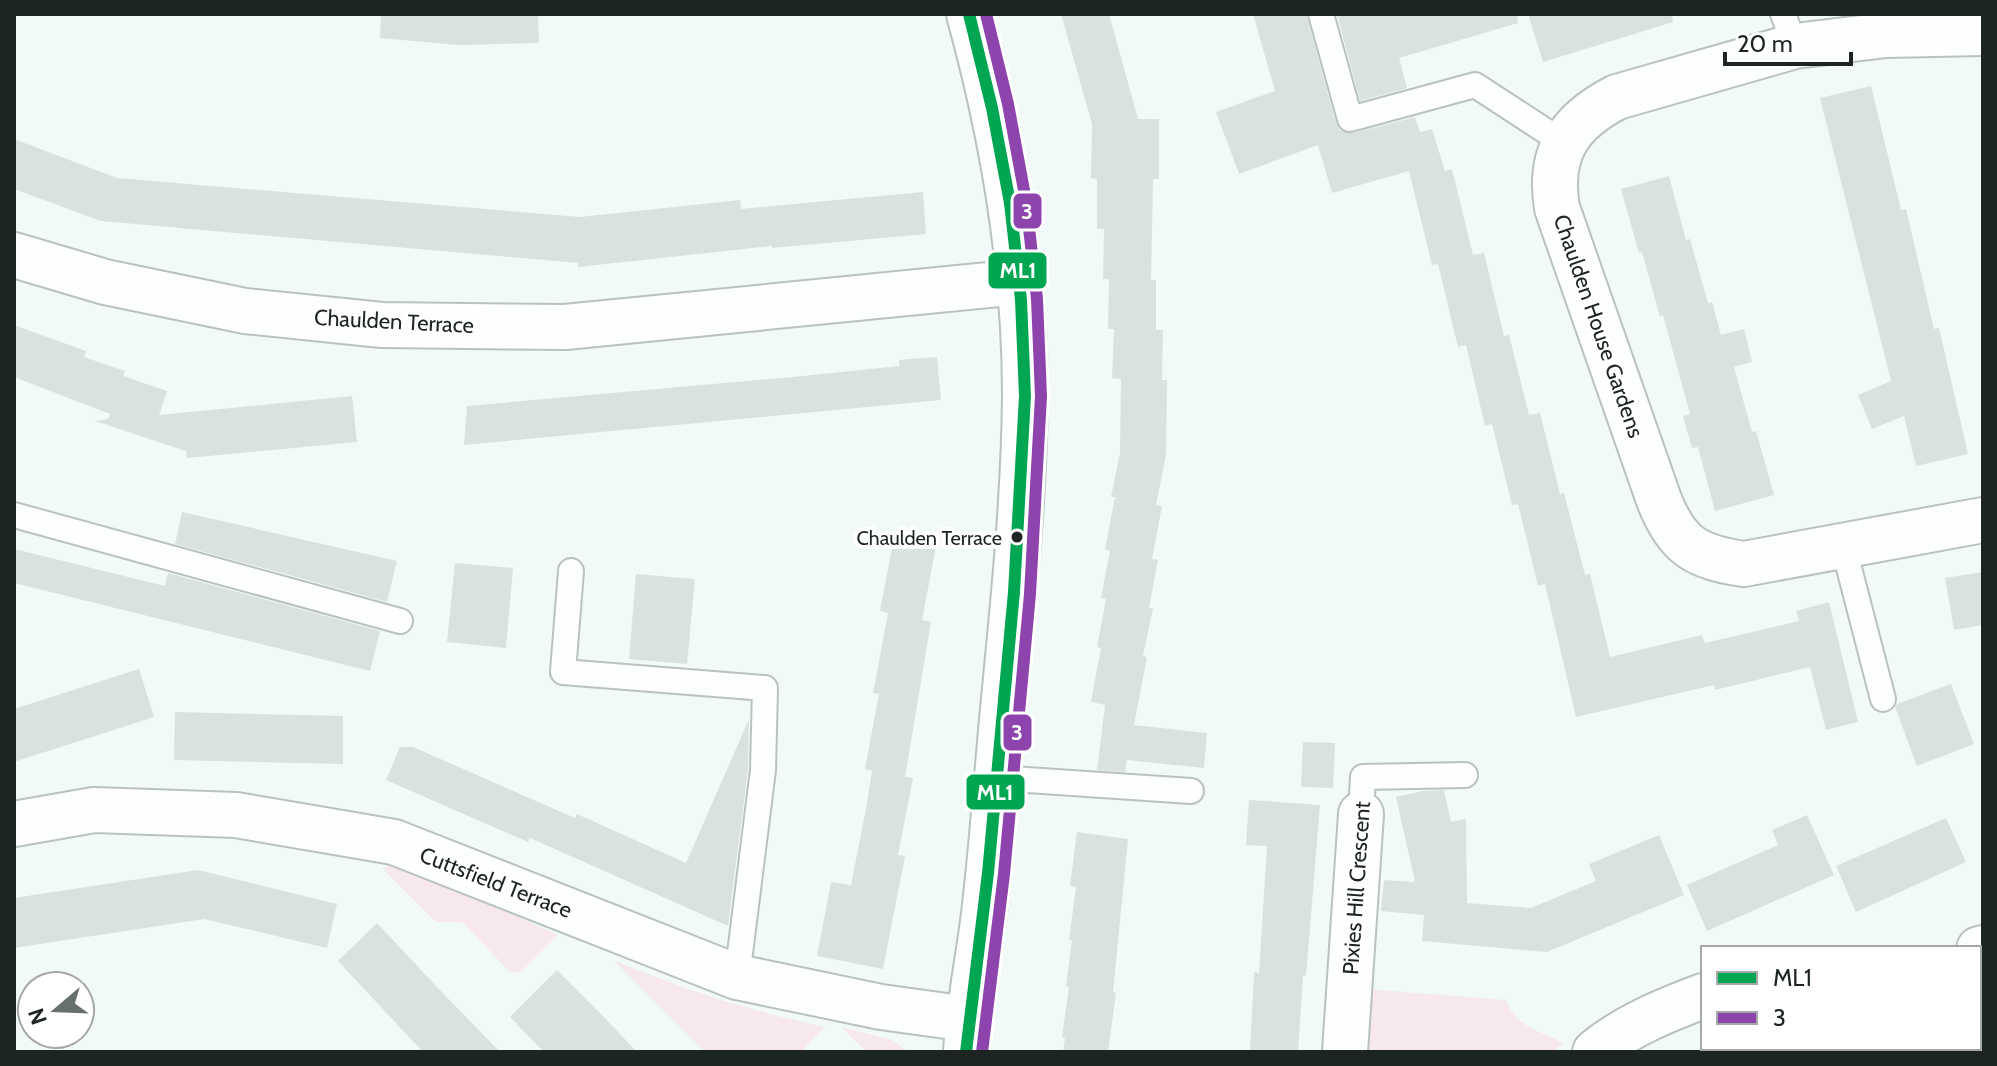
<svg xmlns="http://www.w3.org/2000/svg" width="1997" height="1066" font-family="Cabin,sans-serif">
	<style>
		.green { fill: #f6e8ec }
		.building { fill: #dae2e0 }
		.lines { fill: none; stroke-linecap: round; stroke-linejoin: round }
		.service-casing { stroke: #b9c2bf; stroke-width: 28 }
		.minor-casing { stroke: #b9c2bf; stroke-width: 48 }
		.tertiary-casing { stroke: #b9c2bf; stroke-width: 48 }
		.service { stroke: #fdfefe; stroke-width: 24 }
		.minor { stroke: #fdfefe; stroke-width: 44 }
		.tertiary { stroke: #fdfefe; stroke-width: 44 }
		.bus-1-casing { stroke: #fff; stroke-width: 18 }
		.bus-2-casing { stroke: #fff; stroke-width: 18 }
		.bus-1 { stroke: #00a651; stroke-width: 12 }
		.bus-2 { stroke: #8e44ad; stroke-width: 12 }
		.bus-dot { fill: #1d2523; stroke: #fff; stroke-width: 3 }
		.labels { text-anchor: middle; stroke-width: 8; stroke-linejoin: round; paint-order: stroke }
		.bus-label { font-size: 20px; fill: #1d2523; stroke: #fff; text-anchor: end }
		.street-label { font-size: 22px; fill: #1d2523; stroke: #fff }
		.line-badge { stroke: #fff; stroke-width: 3 }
		.badge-label { font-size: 22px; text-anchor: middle; font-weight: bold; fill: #fff }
	</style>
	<rect width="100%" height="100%" fill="#f1faf8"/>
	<g class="green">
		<path d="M387 865 477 899 558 935 521 972H510L462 922H436L384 870Z"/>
		<path d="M613 960C684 990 750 1011 825 1027L801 1052H705Z"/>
		<path d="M1365 989 1506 1000C1515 1027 1539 1030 1563 1043L1552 1052H1360Z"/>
		<path d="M841 1027 892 1040 909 1052H867Z"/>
	</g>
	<g class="building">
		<path d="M381 14H538L539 43 458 45 380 38Z"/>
		<path d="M1061 14H1109L1138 119H1159V179H1153L1151 280H1156V330H1163L1162 380H1167L1166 455 1156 505 1162 506 1152 559 1158 560 1149 608H1153L1143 656 1147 657 1134 725 1207 733 1204 768 1127 760 1125 772 1097 770 1105 705 1091 702 1101 648 1097 647 1106 599 1101 598 1110 551 1105 549 1115 497H1111L1120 453 1121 379 1112 378 1114 329H1108L1109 279H1103L1104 229H1097V179L1091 178 1092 124Z"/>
		<path d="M1253 14H1306L1336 123 1340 130 1354 133 1415 117 1420 132 1432 129 1445 171 1452 169 1473 255 1484 253 1504 336 1509 335 1529 415 1540 413 1560 494 1564 493 1585 575 1590 574 1610 657 1702 635 1705 643 1799 621 1796 611 1829 602 1858 722 1826 730 1810 667 1715 690 1714 685 1576 717 1545 584 1538 586 1518 504 1512 505 1492 424 1485 426 1466 345 1458 347 1438 264 1432 265 1409 171 1332 193 1318 145 1239 174 1216 112 1275 91Z"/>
		<path d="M1337 14H1517L1518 23 1399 58 1407 88 1360 101Z"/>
		<path d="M1528 14H1672L1673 22 1543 62Z"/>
		<path d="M1871 86 1901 210 1906 209 1934 329 1939 328 1968 454 1916 466 1904 416 1872 429 1858 395 1891 381 1820 98Z"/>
		<path d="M14 139 117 178 580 217 740 200 741 209 923 192 926 234 772 248V246L578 267V263L101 221 14 189Z"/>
		<path d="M1669 176 1686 240 1690 239 1708 303 1712 302 1721 335 1744 329 1752 362 1734 367 1752 432 1756 431 1774 495 1715 511 1698 447 1692 448 1683 416 1690 414 1663 315 1660 317 1642 252 1639 253 1621 189Z"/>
		<path d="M14 325 86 351 84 357 125 371 123 376 167 391 159 415 352 396 357 442 187 458 186 451 95 421 108 419 110 414 14 377Z"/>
		<path d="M937 357 941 400 464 445 467 406 803 376 899 366V360Z"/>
		<path d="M182 512 397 561 387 602 175 544Z"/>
		<path d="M894 538 936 546 922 620 931 622 905 777 913 778 898 855 905 856 883 969 817 956 831 882 851 885 866 809 872 771 865 769 879 694 873 693 888 613 880 611Z"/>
		<path d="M14 549 165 586 168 573 380 631 370 671 14 583Z"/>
		<path d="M455 563 513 568 506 648 447 642Z"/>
		<path d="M1983 572V625L1954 630 1945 578Z"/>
		<path d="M636 574 695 579 687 664 629 659Z"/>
		<path d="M139 669 154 717 14 762V709Z"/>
		<path d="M1951 684 1974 744 1917 766 1895 707 1897 704Z"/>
		<path d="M175 712 343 716V764L174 760Z"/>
		<path d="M749 719 748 769 728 926 530 838 528 842 386 780 400 747H413L575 818 577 814 686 863Z"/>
		<path d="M1303 742 1335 743 1333 788 1301 787Z"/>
		<path d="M1444 790 1451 822 1466 819 1467 903 1531 908 1596 881 1589 864 1659 835 1684 895 1547 952 1422 941 1424 915 1381 911 1384 880 1415 882 1396 797 1423 791Z"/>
		<path d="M1249 800 1320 805 1306 976 1303 975 1298 1052H1250L1254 972 1259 973 1267 846 1246 845Z"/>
		<path d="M1807 815 1834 875 1707 931 1687 885 1778 845 1772 830Z"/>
		<path d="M1946 818 1966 862 1856 912 1836 866Z"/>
		<path d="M1077 832 1128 839 1113 992 1116 993 1108 1052H1063L1065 1038 1062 1037 1069 987 1066 986 1072 940H1069L1076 887 1070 886Z"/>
		<path d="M198 870 337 904 327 948 204 919 14 948V898Z"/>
		<path d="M377 923 435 985 500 1052H423L338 961Z"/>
		<path d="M557 970 600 1013 637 1052H544L510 1017Z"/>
	</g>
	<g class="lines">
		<defs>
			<g id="service">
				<path d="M1321 14 1350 119 1475 85 1564 143"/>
				<path d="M1783 14 1795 46"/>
				<path d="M14 515 400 621"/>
				<path d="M1843 545 1883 699"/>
				<path d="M571 571 563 672 765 688 763 770 737 977"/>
				<path d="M997 778 1191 791"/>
				<path d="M1361 814 1363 777 1465 775"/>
			</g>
			<g id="minor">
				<path d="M1983 33 1886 35 1795 46 1617 97C1568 122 1548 154 1557 208L1659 500C1677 546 1696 557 1744 564L1983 520"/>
				<path d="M14 255 105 282 245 311 382 325 565 327 1019 282"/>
				<path d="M14 824 94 810 236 815 394 842 737 977 881 1007 968 1019"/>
				<path d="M1979 949 1983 948"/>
				<path d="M1345 1052 1361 814"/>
				<path d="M1595 1052C1626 1026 1666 1010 1703 996"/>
			</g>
			<path id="tertiary" d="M966 1052C969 999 981 948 986 896 993 834 997 772 1003 709 1013 606 1024 500 1025 396 1025 268 1003 137 969 14"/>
		</defs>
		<use href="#service" class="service-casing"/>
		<use href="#minor" class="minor-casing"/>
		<use href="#tertiary" class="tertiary-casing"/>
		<use href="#service" class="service"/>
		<use href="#minor" class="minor"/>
		<use href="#tertiary" class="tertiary"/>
		<defs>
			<path id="bus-1" d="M966 1052 988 873 1014 592 1025 396 1021 300 1010 203 992 108 969 14"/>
			<path id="bus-2" d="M982 1052 1004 874 1030 594 1041 396 1037 299 1026 201 1008 104 986 14"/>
		</defs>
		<use href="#bus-1" class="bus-1-casing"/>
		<use href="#bus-2" class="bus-2-casing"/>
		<use href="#bus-1" class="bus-1"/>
		<use href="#bus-2" class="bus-2"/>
	</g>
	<circle class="bus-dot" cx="1017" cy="537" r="7"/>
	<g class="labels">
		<g class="bus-label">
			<text x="1002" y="545">Chaulden Terrace</text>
		</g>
		<g class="street-label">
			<text transform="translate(394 321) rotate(3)" y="8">Chaulden Terrace</text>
			<text transform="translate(1599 326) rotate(71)" y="8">Chaulden House Gardens</text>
			<text transform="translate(496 882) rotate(21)" y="8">Cuttsfield Terrace</text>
			<text transform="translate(1356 888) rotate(-86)" y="8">Pixies Hill Crescent</text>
		</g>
	</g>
	<g class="line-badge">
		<rect x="1012" y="192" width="31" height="38" rx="8" fill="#8e44ad"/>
		<rect x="987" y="251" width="61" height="39" rx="8" fill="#00a651"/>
		<rect x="1002" y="713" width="31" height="39" rx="8" fill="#8e44ad"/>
		<rect x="965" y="773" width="61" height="38" rx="8" fill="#00a651"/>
	</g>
	<g class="badge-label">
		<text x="1027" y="219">3</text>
		<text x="1018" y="278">ML1</text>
		<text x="1017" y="740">3</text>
		<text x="995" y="800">ML1</text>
	</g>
	<rect width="1997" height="1066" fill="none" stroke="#1d2523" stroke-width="32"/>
	<rect x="1701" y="946" width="280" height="104" fill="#ffffff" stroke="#a5a8a7" stroke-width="2"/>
	<rect x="1717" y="972" width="40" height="12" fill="#00a651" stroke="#a5a8a7" stroke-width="2"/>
	<text x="1773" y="986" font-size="24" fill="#1d2523">ML1</text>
	<rect x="1717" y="1012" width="40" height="12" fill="#8e44ad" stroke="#a5a8a7" stroke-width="2"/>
	<text x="1773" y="1026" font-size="24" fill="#1d2523">3</text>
	<g transform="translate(56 1010) rotate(251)"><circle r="38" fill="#ffffff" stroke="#a5a8a7" stroke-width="2"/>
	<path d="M0-6L14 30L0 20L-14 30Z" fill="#67706e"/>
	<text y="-12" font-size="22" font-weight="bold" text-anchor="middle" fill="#1d2523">N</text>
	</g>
	<path d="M1725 52v12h126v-12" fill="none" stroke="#1d2523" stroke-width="4"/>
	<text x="1737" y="52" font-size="24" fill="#1d2523" stroke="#ffffff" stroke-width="6" paint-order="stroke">20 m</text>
</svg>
